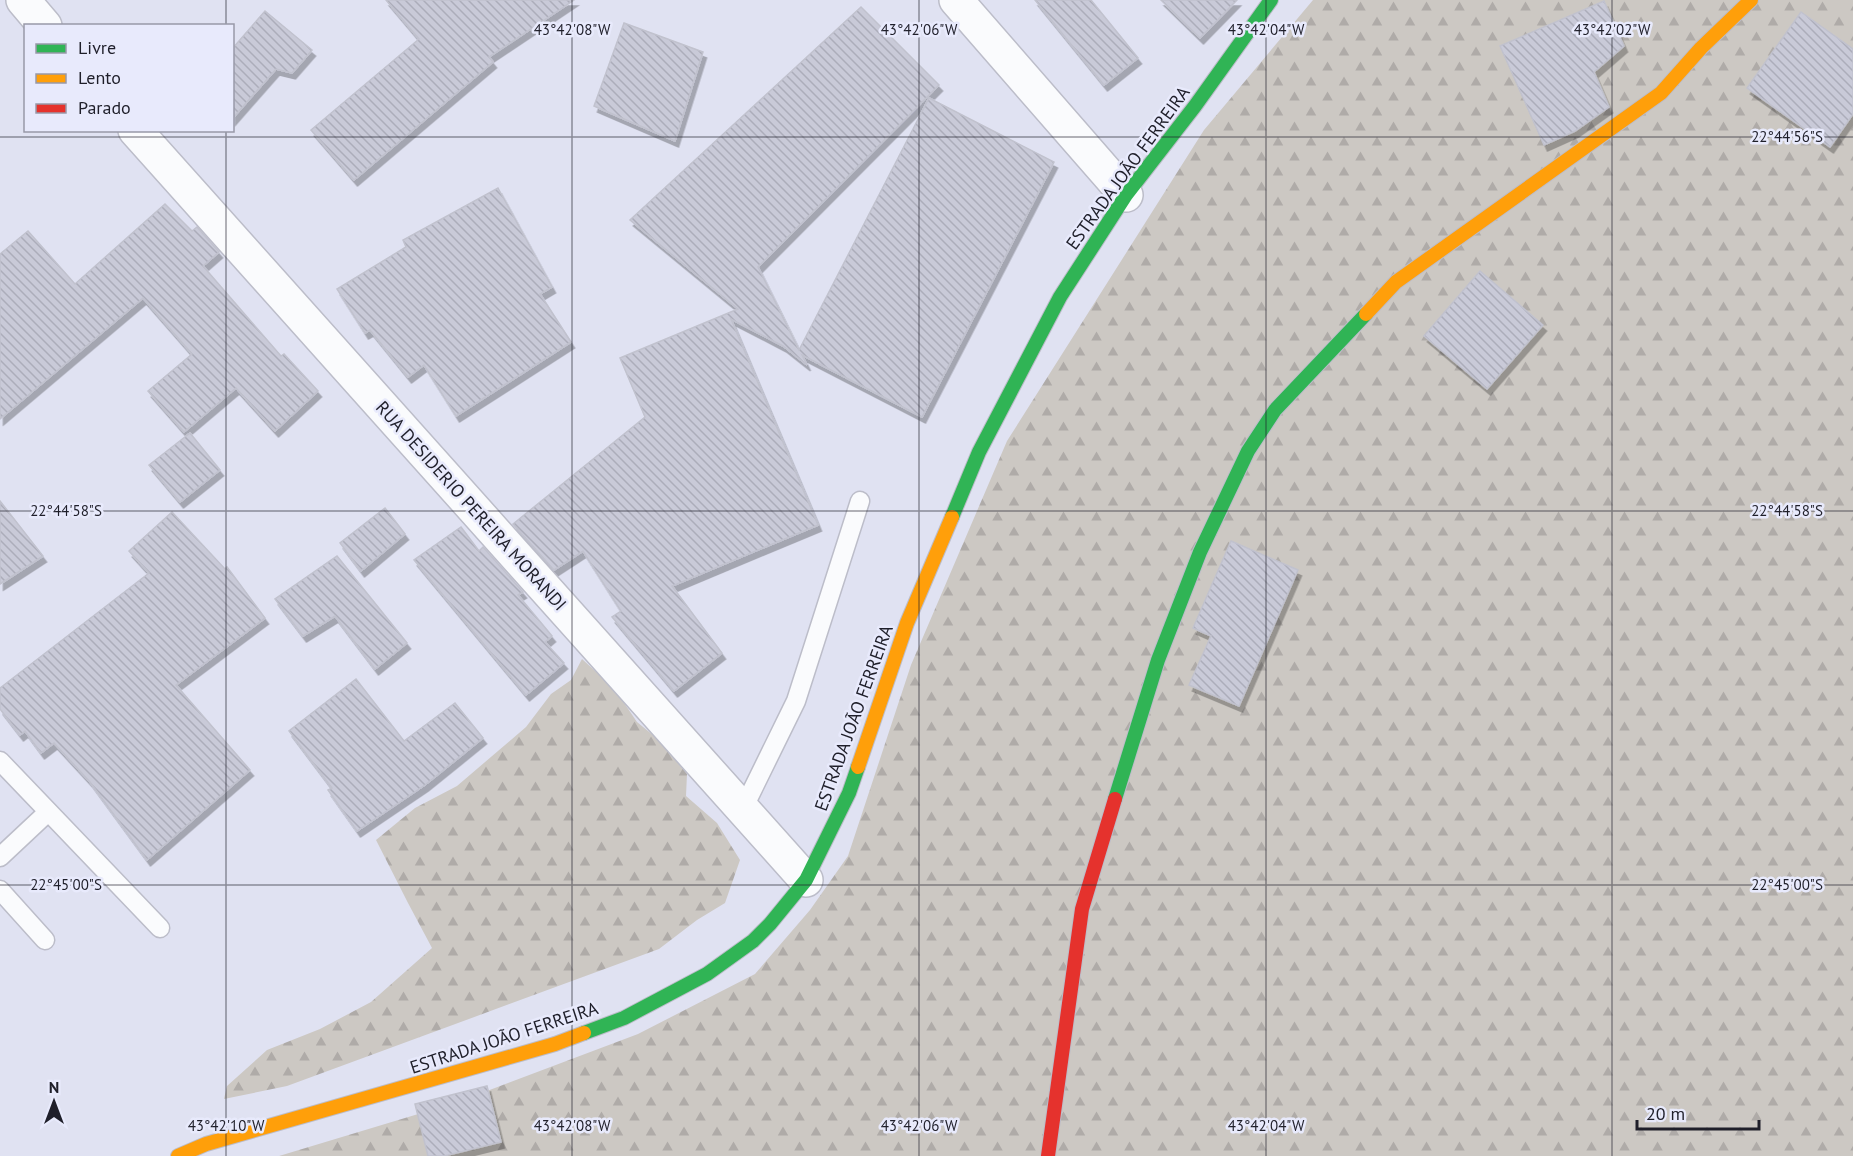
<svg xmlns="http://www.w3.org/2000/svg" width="1853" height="1156" font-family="'PT Sans',sans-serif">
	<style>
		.forest { fill: url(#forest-firs) }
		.building { fill: url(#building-back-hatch); stroke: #c1c2ce; stroke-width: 1.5; filter: url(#shadow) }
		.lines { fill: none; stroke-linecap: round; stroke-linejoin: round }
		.lane-casing { stroke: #bcbdc9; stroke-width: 21 }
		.street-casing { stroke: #bcbdc9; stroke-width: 36 }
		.fast-casing { stroke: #bcbdc9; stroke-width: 16 }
		.slow-casing { stroke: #bcbdc9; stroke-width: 16 }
		.jam-casing { stroke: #bcbdc9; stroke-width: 16 }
		.lane { stroke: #fafbfd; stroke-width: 18 }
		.street { stroke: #fafbfd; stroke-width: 33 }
		.fast { stroke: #30b455; stroke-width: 14 }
		.slow { stroke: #ff9f0a; stroke-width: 14 }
		.jam { stroke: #e5322d; stroke-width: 14 }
		.ticks { fill: none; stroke: #1f1f2a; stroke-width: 1.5; stroke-opacity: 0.45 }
		.labels { text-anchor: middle; stroke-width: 5; stroke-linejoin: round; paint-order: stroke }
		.street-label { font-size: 18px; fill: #1f1f2a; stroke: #e8eafc }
		.ticks-label { font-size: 15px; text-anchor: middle; fill: #1f1f2a; stroke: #e8eafc; stroke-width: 5; stroke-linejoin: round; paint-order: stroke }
	</style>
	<defs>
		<pattern id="forest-firs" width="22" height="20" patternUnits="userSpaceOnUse" patternTransform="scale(1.5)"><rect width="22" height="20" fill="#ccc8c3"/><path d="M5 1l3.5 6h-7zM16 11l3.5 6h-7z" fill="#afaba8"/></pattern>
		<pattern id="building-back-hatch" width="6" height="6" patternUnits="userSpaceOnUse" patternTransform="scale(1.5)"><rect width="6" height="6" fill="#c9cad8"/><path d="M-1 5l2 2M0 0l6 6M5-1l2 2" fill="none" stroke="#acadba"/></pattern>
		<filter id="shadow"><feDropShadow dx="3.5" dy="6" stdDeviation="0" flood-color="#0004"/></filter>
	</defs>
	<rect width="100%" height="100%" fill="#e0e2f2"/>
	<g class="forest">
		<path d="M1313 0H1853V1156H279L458 1102 638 1034 755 974 810 910 848 856 911 665 1007 441 1204 130Z"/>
		<path d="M582 659 614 688 637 722 659 740 687 774 686 796 717 823 740 860 725 903 697 920 659 949 287 1086 224 1099 227 1086 267 1050 320 1029 371 1002 432 948 408 903 376 840 415 808 457 786 526 727 551 694 571 680Z"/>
	</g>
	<g class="building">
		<path d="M386 0H574L489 57 493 62 354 180 311 130 419 39Z"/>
		<path d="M1035 0H1091L1138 58 1104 85Z"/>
		<path d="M1161 0H1237L1200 38Z"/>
		<path d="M1604 1 1624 46 1594 72 1609 107 1575 131 1544 145 1500 46Z"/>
		<path d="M861 7 939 85 758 267 799 350 929 98 1054 162 922 417 802 355 807 365 783 346 731 319 818 525 672 586 722 653 674 691 612 617 621 611 583 551 554 570 513 524 645 417 620 358 738 309 630 220Z"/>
		<path d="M265 11 312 50 292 73 276 69 232 119V49Z"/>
		<path d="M1801 12 1853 49V114L1830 147 1747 88Z"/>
		<path d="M624 23 703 52 675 141 594 106Z"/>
		<path d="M498 188 552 287 540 294 571 342 456 416 424 365 408 377 370 330 365 333 337 289 406 247 403 240Z"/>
		<path d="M165 204 192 231 197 227 219 252 203 266 281 356 284 354 318 391 275 431 236 388 184 432 148 391 192 354 143 298 0 419V254L28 231 75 284Z"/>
		<path d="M1480 271 1543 325 1487 389 1424 336Z"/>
		<path d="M190 433 220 470 180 502 149 465Z"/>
		<path d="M0 501 43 556 0 584Z"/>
		<path d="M385 508 405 534 361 571 340 543Z"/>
		<path d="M172 512 225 569 227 567 265 618 176 685 250 770 147 860 90 782 54 743 41 753 25 731 20 735 0 709V688L149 573 129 551Z"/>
		<path d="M461 527 479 551 483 547 523 592 518 595 552 636 545 642 564 663 526 695 414 560Z"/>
		<path d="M1231 541 1298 570 1239 706 1189 685 1211 636 1193 628Z"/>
		<path d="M337 556 407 643 375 669 335 616 303 636 275 599Z"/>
		<path d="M356 679 404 741 455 703 483 738 425 785 357 831 328 790 332 788 289 731Z"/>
		<path d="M487 1086 501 1142 444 1156H428L415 1104Z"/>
	</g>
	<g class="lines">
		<defs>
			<g id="lane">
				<path d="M0 761 160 928"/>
				<path d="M743 809 796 701 860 501"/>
				<path d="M0 857 48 812"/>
				<path d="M0 890 45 940"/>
			</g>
			<g id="street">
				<path d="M23 0 45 26"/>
				<path d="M956 0 1126 195"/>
				<path d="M135 130 806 880"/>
			</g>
			<g id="fast">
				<path d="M952 517 979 452 1060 297 1126 195 1195 106 1271 0"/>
				<path d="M1115 799 1158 660 1200 552 1248 451 1275 410 1366 314"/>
				<path d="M584 1033 624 1018 707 974 753 941 770 924 806 880 849 793 858 767"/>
			</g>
			<g id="slow">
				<path d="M1366 314 1396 282 1661 93 1701 48 1751 0"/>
				<path d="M858 767 907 623 952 517"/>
				<path d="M178 1156 206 1144 555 1044 584 1033"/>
			</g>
			<path id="jam" d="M1048 1156 1082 909 1115 799"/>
		</defs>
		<use href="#lane" class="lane-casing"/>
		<use href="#street" class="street-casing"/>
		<use href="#fast" class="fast-casing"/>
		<use href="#slow" class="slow-casing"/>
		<use href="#jam" class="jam-casing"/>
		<use href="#lane" class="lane"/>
		<use href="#street" class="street"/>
		<use href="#fast" class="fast"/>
		<use href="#slow" class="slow"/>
		<use href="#jam" class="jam"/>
	</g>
	<path class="ticks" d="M226 0V26M572 0V1156M919 0V1156M1266 0V1156M1612 0V1156M226 130V1156M0 137H1853M0 511H1853M0 885H1853"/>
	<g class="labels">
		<g class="street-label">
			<text transform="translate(1128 168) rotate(-54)" y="6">ESTRADA JOÃO FERREIRA</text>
			<text transform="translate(471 506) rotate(48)" y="6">RUA DESIDERIO PEREIRA MORANDI</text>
			<text transform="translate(854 718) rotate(-70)" y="6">ESTRADA JOÃO FERREIRA</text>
			<text transform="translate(504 1038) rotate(-18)" y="6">ESTRADA JOÃO FERREIRA</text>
		</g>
	</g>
	<g class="ticks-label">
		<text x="572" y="35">43°42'08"W</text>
		<text x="919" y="35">43°42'06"W</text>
		<text x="1266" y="35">43°42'04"W</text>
		<text x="1612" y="35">43°42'02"W</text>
		<text x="1787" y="142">22°44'56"S</text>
		<text x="66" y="516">22°44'58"S</text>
		<text x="1787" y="516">22°44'58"S</text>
		<text x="66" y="890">22°45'00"S</text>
		<text x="1787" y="890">22°45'00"S</text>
		<text x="226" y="1131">43°42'10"W</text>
		<text x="572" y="1131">43°42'08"W</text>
		<text x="919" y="1131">43°42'06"W</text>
		<text x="1266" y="1131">43°42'04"W</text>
	</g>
	<rect x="24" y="24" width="210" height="108" fill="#e8eafc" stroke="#9899a8" stroke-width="1.5"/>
	<rect x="36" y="44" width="30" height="9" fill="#30b455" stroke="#9899a8" stroke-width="1.5"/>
	<text x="78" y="54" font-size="18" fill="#1f1f2a">Livre</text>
	<rect x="36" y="74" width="30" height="9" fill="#ff9f0a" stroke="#9899a8" stroke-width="1.5"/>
	<text x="78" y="84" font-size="18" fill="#1f1f2a">Lento</text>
	<rect x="36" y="104" width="30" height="9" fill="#e5322d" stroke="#9899a8" stroke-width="1.5"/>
	<text x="78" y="114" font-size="18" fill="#1f1f2a">Parado</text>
	<g transform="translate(54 1102)" stroke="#e8eafc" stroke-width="4.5" paint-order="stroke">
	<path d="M0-4.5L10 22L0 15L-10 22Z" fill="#1f1f2a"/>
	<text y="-9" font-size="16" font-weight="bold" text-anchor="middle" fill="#1f1f2a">N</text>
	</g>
	<path d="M1637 1120v9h122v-9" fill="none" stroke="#1f1f2a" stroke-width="3"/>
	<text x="1646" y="1120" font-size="18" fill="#1f1f2a" stroke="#e8eafc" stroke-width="4.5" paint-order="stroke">20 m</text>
</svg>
